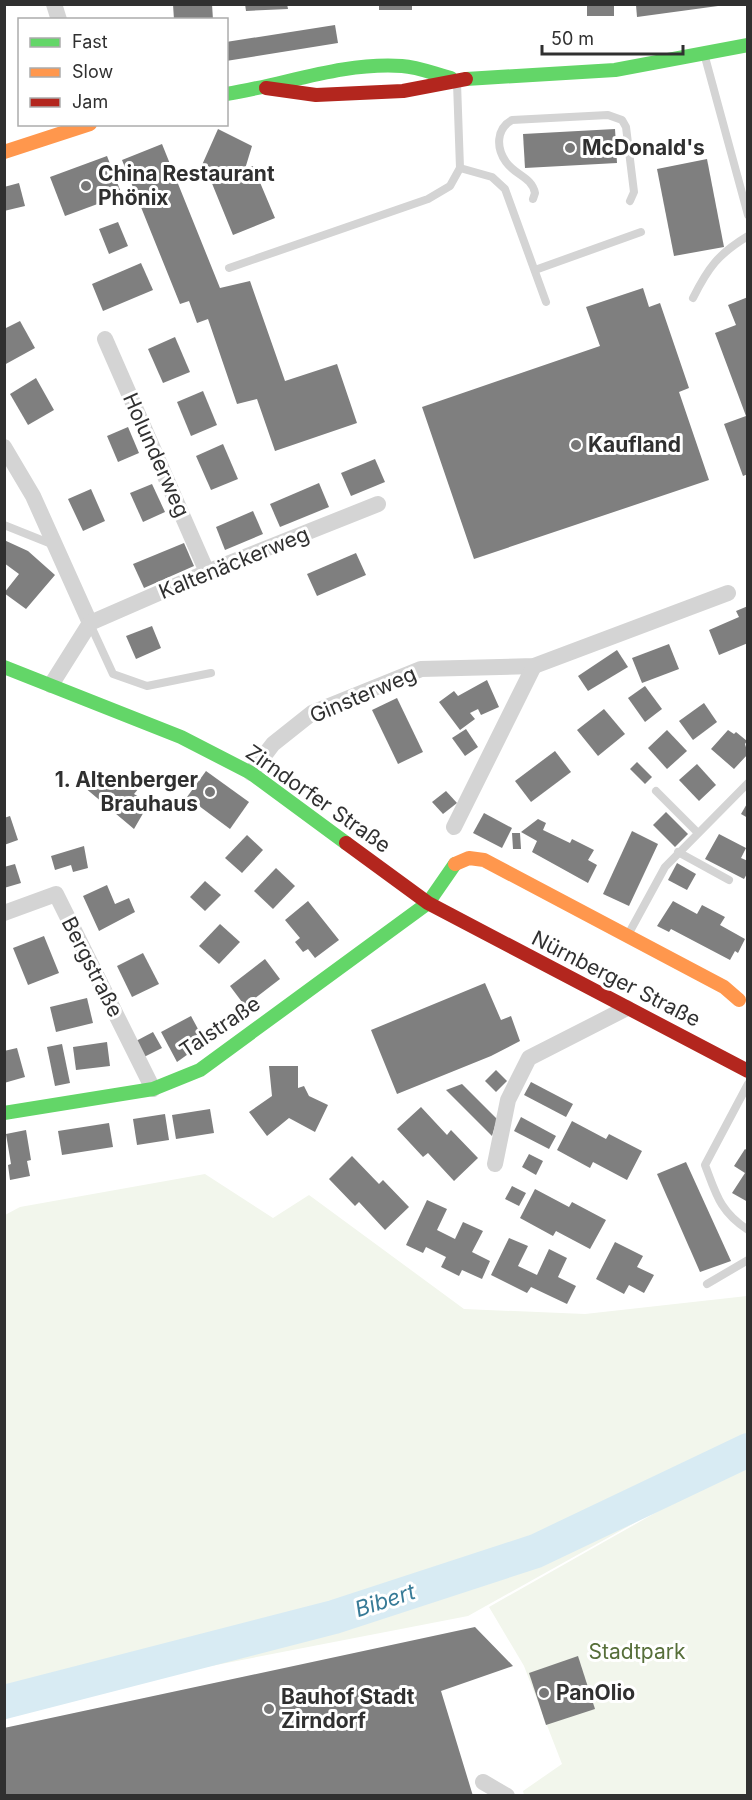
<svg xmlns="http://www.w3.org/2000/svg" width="752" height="1800" font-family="Inter,sans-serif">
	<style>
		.green { fill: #f2f6ec }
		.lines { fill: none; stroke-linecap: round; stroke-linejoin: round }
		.river { stroke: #d8ebf3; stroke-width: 34 }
		.building { fill: #7f7f7f }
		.lane { stroke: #d4d4d4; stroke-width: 8 }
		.street { stroke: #d4d4d4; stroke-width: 16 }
		.fast { stroke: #63d668; stroke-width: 14 }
		.slow { stroke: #ff974d; stroke-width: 14 }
		.jam { stroke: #b3261e; stroke-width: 14 }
		.poi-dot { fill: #787878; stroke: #fff; stroke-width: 2 }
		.labels { text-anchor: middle; stroke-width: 6; stroke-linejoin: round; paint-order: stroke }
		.poi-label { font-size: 21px; font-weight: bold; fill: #303030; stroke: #fff; text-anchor: start }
		.street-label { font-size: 21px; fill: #303030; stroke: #fff }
		.park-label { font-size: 21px; fill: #576f3a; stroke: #fff }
		.water-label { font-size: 22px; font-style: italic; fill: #387b97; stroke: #fff }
	</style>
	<rect width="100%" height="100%" fill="#fff"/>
	<g class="green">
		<path d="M205 1174 273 1218 309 1195 464 1309 585 1314 747 1296V1460L468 1616 5 1706V1215L20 1207Z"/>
		<path d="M747 1461V1795H524L523 1791 562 1764 524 1666 489 1607Z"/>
	</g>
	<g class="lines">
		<path class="river" d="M4 1702 334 1617 536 1551 748 1450"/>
	</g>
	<g class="building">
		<path d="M173 4H212L213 20H174Z"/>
		<path d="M245 4H287L288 9 246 11Z"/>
		<rect x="379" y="4" width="33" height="6"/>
		<rect x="587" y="4" width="27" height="12"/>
		<path d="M636 5H718V6L637 17Z"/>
		<path d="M335 25 338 43 226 61V42Z"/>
		<path d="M218 129 252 146 245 169 253 166 275 218 233 235 211 181 224 176 202 165Z"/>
		<path d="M615 129 617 163 525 168 523 134Z"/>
		<path d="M162 144 220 288 250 281 285 381 337 364 357 423 275 451 257 399 237 404 208 319 197 323 189 301 180 304 122 160Z"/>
		<path d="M107 156 122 195 65 216 50 177Z"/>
		<path d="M707 159 724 247 674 256 657 169Z"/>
		<path d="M19 183 25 206 4 211V187Z"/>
		<path d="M118 222 128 246 109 254 99 229Z"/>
		<path d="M141 263 153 290 103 311 92 284Z"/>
		<path d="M643 288 649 307 660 303 689 388 679 392 709 480 474 559 422 407 600 346 586 307Z"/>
		<path d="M748 297V474L743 476 724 424 746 416 715 333 736 325 728 305Z"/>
		<path d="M20 321 35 348 4 365V329Z"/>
		<path d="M175 337 190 372 163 383 148 349Z"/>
		<path d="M36 378 54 410 28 425 10 394Z"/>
		<path d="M203 391 217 425 191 436 177 402Z"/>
		<path d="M128 427 139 453 118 462 107 436Z"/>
		<path d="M223 444 238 479 211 490 196 456Z"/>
		<path d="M375 459 385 482 351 496 341 473Z"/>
		<path d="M319 483 329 507 280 527 270 504Z"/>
		<path d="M152 484 165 512 143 522 130 493Z"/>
		<path d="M91 489 105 521 83 531 68 499Z"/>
		<path d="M253 511 263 534 225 550 216 527Z"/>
		<path d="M4 540 28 551 55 575 26 609 4 593 19 574 4 563Z"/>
		<path d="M184 543 194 566 144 588 133 564Z"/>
		<path d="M356 553 366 575 317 596 307 574Z"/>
		<path d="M748 606V643L719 655 709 630 739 617 736 611Z"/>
		<path d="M152 626 161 648 136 659 126 636Z"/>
		<path d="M669 644 679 669 642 683 632 658Z"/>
		<path d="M617 650 628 667 588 691 578 676Z"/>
		<path d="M487 680 499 707 481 715 478 709 470 713 475 719 460 730 439 702 454 691 458 696Z"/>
		<path d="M645 686 662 709 645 722 628 698Z"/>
		<path d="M397 698 423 752 398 764 372 710Z"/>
		<path d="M704 703 717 722 693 740 679 721Z"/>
		<path d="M604 709 625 734 598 756 577 730Z"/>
		<path d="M466 729 478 747 465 756 452 738Z"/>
		<path d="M667 730 687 751 667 769 648 748Z"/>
		<path d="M728 730 734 734 736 732 747 741 745 744 748 754 734 769 711 749Z"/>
		<path d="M555 751 571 772 531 802 515 781Z"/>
		<path d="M637 762 652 777 645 784 630 769Z"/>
		<path d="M697 764 716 785 699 801 679 780Z"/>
		<path d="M206 771 249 802 230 829 187 797Z"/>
		<path d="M125 779 139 788 134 794 149 803 134 829 84 787 116 782 121 785Z"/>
		<path d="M446 791 457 803 443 814 432 802Z"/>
		<path d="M748 802V818L741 814Z"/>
		<path d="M666 812 688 834 675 847 653 825Z"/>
		<path d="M484 813 512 828 502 848 473 833Z"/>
		<path d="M10 816 18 840 4 845V818Z"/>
		<path d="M538 819 546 823 543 830 570 843 572 839 594 850 588 860 597 865 588 883 532 852 537 841 521 832Z"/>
		<path d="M632 831 658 844 629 906 603 894Z"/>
		<path d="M512 833H520L521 849H513Z"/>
		<path d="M719 834 746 848 741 858 748 861V872L744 879 705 859Z"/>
		<path d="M247 835 263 850 242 873 225 858Z"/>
		<path d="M84 846 88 868 73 872 71 865 55 870 51 856Z"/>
		<path d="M677 863 696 874 687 890 668 880Z"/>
		<path d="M15 864 21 883 4 888V867Z"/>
		<path d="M276 868 295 886 273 909 254 891Z"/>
		<path d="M205 881 221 895 205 911 190 897Z"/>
		<path d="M107 885 115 904 129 898 135 912 99 931 83 896Z"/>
		<path d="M308 901 339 940 315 958 308 949 303 952 295 942 300 938 285 920Z"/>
		<path d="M673 901 697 914 702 905 725 917 720 925 745 939 738 953 735 951 730 960 671 929 669 932 657 926Z"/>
		<path d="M220 924 240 942 219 964 199 946Z"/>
		<path d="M44 936 59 973 28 985 13 948Z"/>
		<path d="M143 953 159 984 132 997 117 966Z"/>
		<path d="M265 959 280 979 245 1006 230 986Z"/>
		<path d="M485 983 501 1020 511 1016 520 1041 491 1056 397 1094 371 1030Z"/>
		<path d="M87 998 93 1023 56 1032 50 1007Z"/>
		<path d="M191 1016 205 1042 177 1062 161 1032Z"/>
		<path d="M153 1032 162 1048 144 1057 136 1041Z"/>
		<path d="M107 1042 110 1066 76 1070 73 1047Z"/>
		<path d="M62 1044 70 1083 55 1086 47 1047Z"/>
		<path d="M17 1048 25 1077 4 1083V1051Z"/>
		<path d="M269 1066H298V1088L304 1086 309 1096 328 1105 315 1132 289 1118 267 1136 249 1112 272 1096Z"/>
		<path d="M496 1070 507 1081 496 1092 485 1081Z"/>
		<path d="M531 1082 573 1104 566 1117 524 1095Z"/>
		<path d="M462 1084 497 1119 492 1136 446 1090Z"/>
		<path d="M421 1107 447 1135 451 1130 478 1158 454 1181 428 1153 423 1157 397 1129Z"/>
		<path d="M210 1109 214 1133 176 1139 172 1115Z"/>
		<path d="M165 1114 169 1140 137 1145 133 1119Z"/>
		<path d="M521 1117 556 1136 549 1149 514 1131Z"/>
		<path d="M572 1121 606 1139 609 1134 642 1151 627 1180 593 1162 590 1168 557 1150Z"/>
		<path d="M109 1123 113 1147 62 1155 58 1131Z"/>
		<path d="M26 1130 31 1160 27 1161 30 1176 10 1180 8 1165 11 1164 6 1134Z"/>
		<path d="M745 1149 748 1151V1202L732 1193 745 1173 734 1166Z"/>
		<path d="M529 1154 543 1161 536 1175 522 1167Z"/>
		<path d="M352 1156 379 1184 383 1180 409 1207 385 1230 359 1202 355 1206 329 1179Z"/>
		<path d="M686 1162 731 1261 700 1272 657 1174Z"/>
		<path d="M512 1186 526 1193 519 1206 505 1199Z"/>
		<path d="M535 1189 569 1207 572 1202 606 1220 590 1249 556 1231 553 1236 520 1218Z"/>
		<path d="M427 1200 447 1209 437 1230 455 1239 463 1222 483 1231 472 1252 490 1261 482 1279 462 1270 459 1276 441 1267 446 1257 426 1247 423 1253 406 1245Z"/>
		<path d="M509 1238 528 1246 518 1266 537 1275 549 1249 567 1258 558 1277 576 1286 567 1304 531 1287 527 1293 491 1275Z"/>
		<path d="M615 1242 643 1256 637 1267 654 1275 644 1293 629 1285 624 1294 596 1279Z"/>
		<path d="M475 1627 513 1666 441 1691 473 1796H4V1728Z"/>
		<path d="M578 1656 595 1709 546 1725 529 1673Z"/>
	</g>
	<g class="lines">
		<g class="lane">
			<path d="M705 57 748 215"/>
			<path d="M460 168 492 177 505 189 546 302"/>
			<path d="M533 199 535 193C532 177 515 175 506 162 496 148 496 129 512 120L608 115 622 120 626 127 634 192 630 201"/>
			<path d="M229 268 428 199 450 186 460 168 457 83"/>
			<path d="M535 270 641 232"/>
			<path d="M693 298C708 268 718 254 748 236"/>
			<path d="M4 525 54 545"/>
			<path d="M90 624 113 674 147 686 211 673"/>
			<path d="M656 791 697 832"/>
			<path d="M678 852 729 880"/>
			<path d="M629 933 665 867 748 783"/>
			<path d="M748 1084 705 1165C716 1194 720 1212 748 1230"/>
			<path d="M707 1284 748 1260"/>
		</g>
		<g class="street">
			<path d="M54 4 59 20"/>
			<path d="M105 339 207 572"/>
			<path d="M4 447 33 496 90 623 51 685"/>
			<path d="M90 623 207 572 378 504"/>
			<path d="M251 773 273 744 312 713 421 669 534 666 728 593"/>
			<path d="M454 827 534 666"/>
			<path d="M4 913 56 894 153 1089"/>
			<path d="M495 1164 508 1100 529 1058 627 1008"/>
			<path d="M483 1782 507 1796"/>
		</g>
		<g class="fast">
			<path d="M466 79 615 70 748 45"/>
			<path d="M226 94C285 85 341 62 402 66 418 67 435 74 451 78"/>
			<path d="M4 667 181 737 251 773 346 843"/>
			<path d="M4 1113 153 1089 200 1070 428 903 455 864"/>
		</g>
		<g class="slow">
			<path d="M4 152 90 124"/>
			<path d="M455 864 469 858 484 860 724 987 739 1000"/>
		</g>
		<g class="jam">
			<path d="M266 88 316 95 403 91 466 79"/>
			<path d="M346 843 428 903 748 1071"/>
		</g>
	</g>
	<g class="poi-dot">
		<circle cx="570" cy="148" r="6"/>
		<circle cx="86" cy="186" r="6"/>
		<circle cx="576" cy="445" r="6"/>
		<circle cx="210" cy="792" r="6"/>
		<circle cx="544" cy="1693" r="6"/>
		<circle cx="269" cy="1709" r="6"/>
	</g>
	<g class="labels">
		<g class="poi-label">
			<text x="582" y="155">McDonald's</text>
			<text x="98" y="181">China Restaurant<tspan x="98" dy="24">Phönix</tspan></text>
			<text x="588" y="452">Kaufland</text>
			<text x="198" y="787" text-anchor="end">1. Altenberger<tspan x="198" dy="24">Brauhaus</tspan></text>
			<text x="556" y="1700">PanOlio</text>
			<text x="281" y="1704">Bauhof Stadt<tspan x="281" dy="24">Zirndorf</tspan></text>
		</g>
		<g class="street-label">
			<text transform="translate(156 455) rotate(66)" y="7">Holunderweg</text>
			<text transform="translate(234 563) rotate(-22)" y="7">Kaltenäckerweg</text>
			<text transform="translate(363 695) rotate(-23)" y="7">Ginsterweg</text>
			<text transform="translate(318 799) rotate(35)" y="7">Zirndorfer Straße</text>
			<text transform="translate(92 967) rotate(63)" y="7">Bergstraße</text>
			<text transform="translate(616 979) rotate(27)" y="7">Nürnberger Straße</text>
			<text transform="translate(220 1027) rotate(-34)" y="7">Talstraße</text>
		</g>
		<g class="park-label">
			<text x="637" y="1659">Stadtpark</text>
		</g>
		<g class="water-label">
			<text transform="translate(385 1600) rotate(-18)" y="8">Bibert</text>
		</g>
	</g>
	<rect width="752" height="1800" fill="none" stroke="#303030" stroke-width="12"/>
	<rect x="18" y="18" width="210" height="108" fill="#ffffff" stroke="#acacac" stroke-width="1.5"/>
	<rect x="30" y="38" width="30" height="9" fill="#63d668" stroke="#acacac" stroke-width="1.5"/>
	<text x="72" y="48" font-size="18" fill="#303030">Fast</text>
	<rect x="30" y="68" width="30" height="9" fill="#ff974d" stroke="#acacac" stroke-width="1.5"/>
	<text x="72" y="78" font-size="18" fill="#303030">Slow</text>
	<rect x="30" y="98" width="30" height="9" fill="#b3261e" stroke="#acacac" stroke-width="1.5"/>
	<text x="72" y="108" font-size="18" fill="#303030">Jam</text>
	<path d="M542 45v9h141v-9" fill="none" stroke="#303030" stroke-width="3"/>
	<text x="551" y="45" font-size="18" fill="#303030" stroke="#ffffff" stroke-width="4.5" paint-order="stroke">50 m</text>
</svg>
